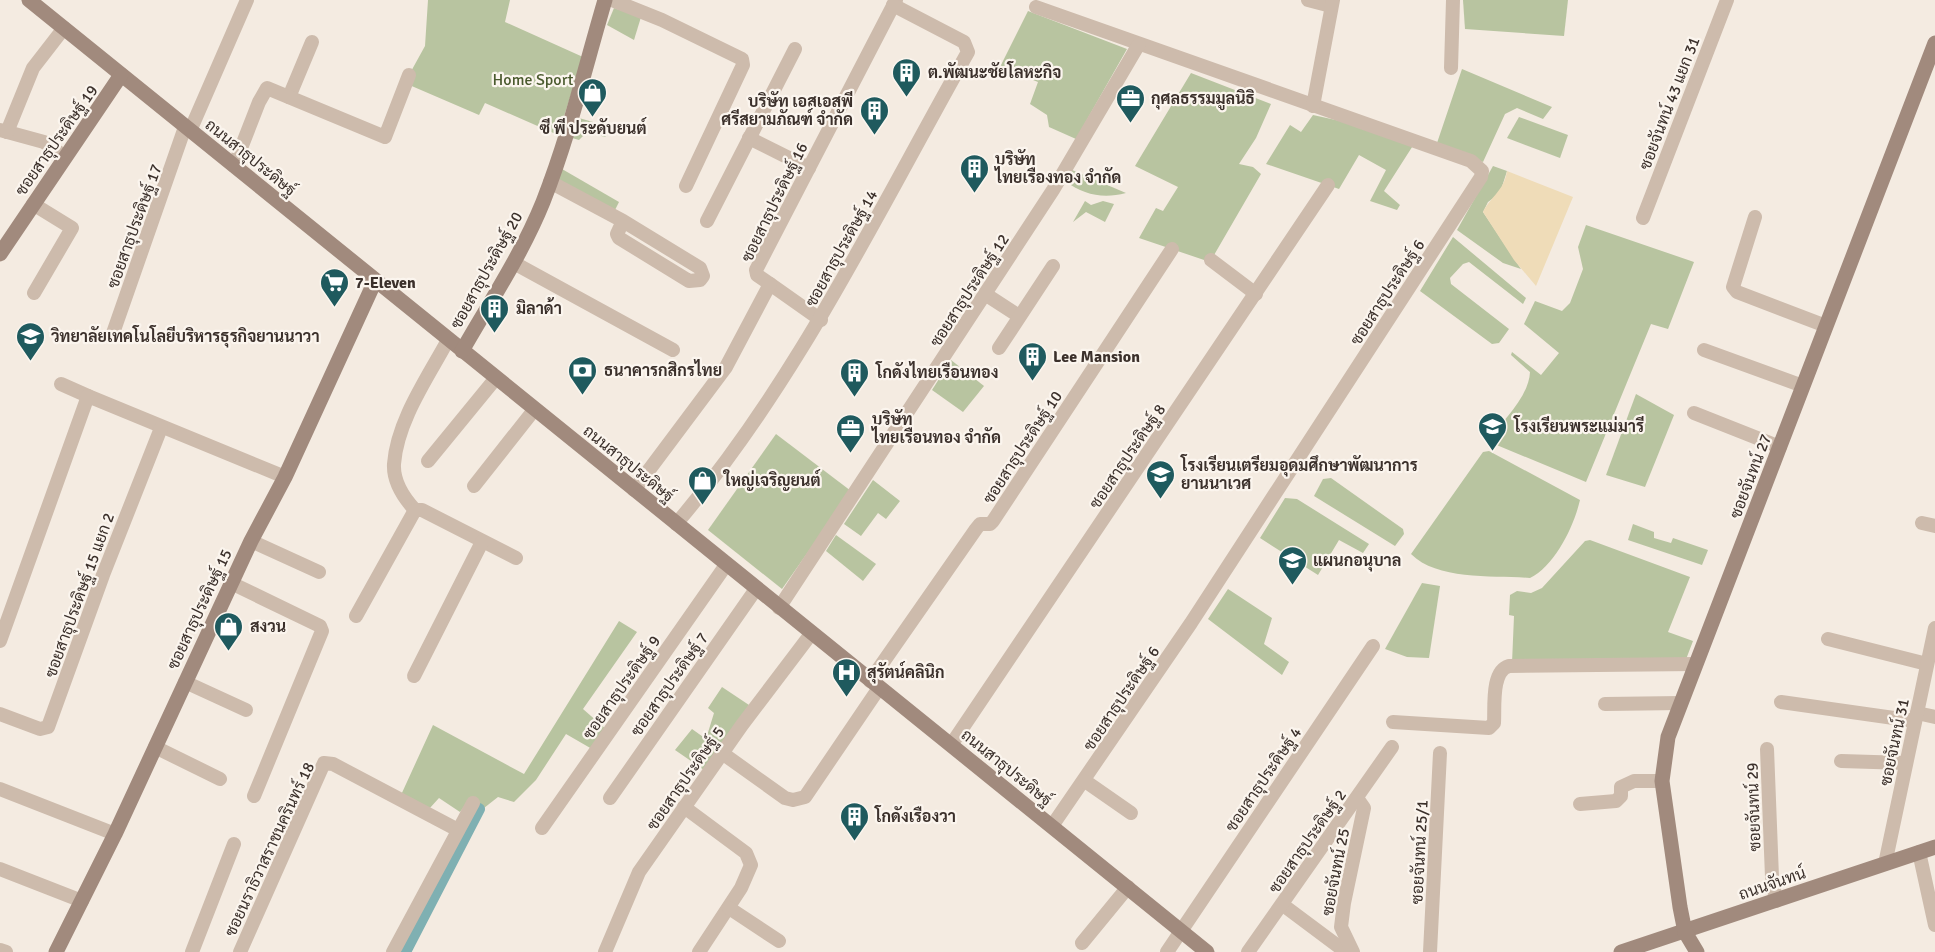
<svg xmlns="http://www.w3.org/2000/svg" width="1935" height="952" font-family="Signika,Sarabun,sans-serif">
	<style>
		.green { fill: #b8c4a0 }
		.sand { fill: #efdcb8 }
		.lines { fill: none; stroke-linecap: round; stroke-linejoin: round }
		.canal { stroke: #7fb0b2; stroke-width: 12 }
		.street { stroke: #cdbbac; stroke-width: 14 }
		.secondary { stroke: #a18a7d; stroke-width: 15 }
		.labels { text-anchor: middle; stroke-width: 4.5; stroke-linejoin: round; paint-order: stroke }
		.poi-label { font-size: 16px; font-weight: bold; fill: #3b302b; stroke: #fbf5ee; text-anchor: start }
		.park-label { font-size: 16px; fill: #4a5a2e; stroke: #fbf5ee }
		.street-label { font-size: 16px; fill: #3b302b; stroke: #fbf5ee }
	</style>
	<rect width="100%" height="100%" fill="#f4ebe1"/>
	<g class="green">
		<path d="M428 0H510L505 22 583 57 558 135 485 103 479 115 407 84 409 75 425 46Z"/>
		<path d="M1463 0H1568L1564 36 1465 29Z"/>
		<path d="M614 8 641 17 634 40 607 25Z"/>
		<path d="M1028 11 1127 49 1076 139 1049 127 1047 115 1030 104 1038 82 1000 67Z"/>
		<path d="M1462 69 1552 107 1543 119 1517 108 1505 114 1483 162 1437 143Z"/>
		<path d="M1191 73 1271 104 1256 138 1239 164 1253 167 1261 174 1210 262 1139 238 1156 208 1163 211 1178 187 1135 166Z"/>
		<path d="M1313 115 1354 124 1414 144 1384 191 1400 205 1397 210 1370 201 1386 170 1359 155 1339 189 1266 164 1290 125 1301 132Z"/>
		<path d="M1519 117 1568 135 1560 158 1507 138Z"/>
		<path d="M579 118 614 128 605 137 587 132 579 140 572 138Z"/>
		<path d="M1493 166 1507 171 1500 193 1488 202 1483 212 1521 269 1503 263 1457 230Z"/>
		<path d="M562 169 619 202 614 212 557 181Z"/>
		<path d="M1072 170 1126 193C1103 199 1084 195 1065 181Z"/>
		<path d="M1085 201 1091 205 1103 201 1114 204 1105 222 1086 212 1073 222Z"/>
		<path d="M1586 225 1694 262 1668 329 1651 324 1586 482 1487 441C1502 422 1529 397 1530 372L1511 355 1512 352 1541 375 1559 353 1524 324 1535 301 1562 311 1570 303 1583 269 1578 247Z"/>
		<path d="M1453 237 1526 298 1523 304 1469 262 1463 264 1450 278 1451 284 1509 329 1499 343 1492 344 1420 291Z"/>
		<path d="M951 360 984 386 963 412 932 390Z"/>
		<path d="M1636 394 1674 415 1645 487 1606 475Z"/>
		<path d="M776 434 851 491 782 589 708 530Z"/>
		<path d="M1489 451 1580 500C1574 526 1555 566 1530 578 1494 575 1438 581 1411 554L1483 452Z"/>
		<path d="M1331 478 1403 529 1404 534 1395 546 1314 496 1323 479Z"/>
		<path d="M873 480 900 501 886 519 878 513 861 536 844 524Z"/>
		<path d="M1285 498 1297 499 1369 544 1363 553 1339 540 1318 575 1260 538Z"/>
		<path d="M1633 524 1654 532V538L1671 543 1673 538 1708 550 1702 565 1628 540Z"/>
		<path d="M836 535 876 564 863 581 826 551Z"/>
		<path d="M1590 540 1690 577 1668 632 1693 641 1685 662 1512 663 1514 616 1509 615 1510 595 1517 591 1531 593 1542 588 1585 541Z"/>
		<path d="M1422 583 1440 586 1429 658 1407 657 1385 649Z"/>
		<path d="M1228 589 1272 618 1264 644 1289 662 1282 675 1208 619Z"/>
		<path d="M619 621 637 632 583 709 607 730 592 749 566 734 536 780 514 802 498 797 484 808 470 799 460 812 439 798 429 809 401 795 433 725 524 774Z"/>
		<path d="M722 687 749 705 704 770 675 750 692 729 706 739 714 713 708 708Z"/>
	</g>
	<path class="sand" d="M1507 171 1573 197 1536 286 1514 260 1483 212C1491 196 1504 191 1507 171Z"/>
	<g class="lines">
		<path class="canal" d="M405 952 479 809"/>
		<g class="street">
			<path d="M612 0 662 20 742 59 743 65 686 186"/>
			<path d="M1308 0 1331 6"/>
			<path d="M1036 7 1471 161 1482 171 1481 177 1191 623 1052 826"/>
			<path d="M1451 68 1453 0"/>
			<path d="M289 97 312 42"/>
			<path d="M1313 106 1333 0"/>
			<path d="M0 130 44 142 65 157"/>
			<path d="M190 131 247 0"/>
			<path d="M7 132 33 68 64 28"/>
			<path d="M749 138 809 168"/>
			<path d="M234 166 259 102 267 88 385 137 409 75"/>
			<path d="M550 182 623 221 700 268 703 276 700 280 689 281 619 238 617 234 623 221"/>
			<path d="M33 204 72 228 34 293"/>
			<path d="M1755 217 1733 287 1737 292 1826 326"/>
			<path d="M1643 218 1727 0"/>
			<path d="M707 221 795 49"/>
			<path d="M1211 260 1256 294"/>
			<path d="M514 263 673 350"/>
			<path d="M770 284 821 320"/>
			<path d="M985 294 1019 316"/>
			<path d="M112 336 185 127"/>
			<path d="M999 348 1053 266"/>
			<path d="M1704 350 1803 386"/>
			<path d="M61 384 88 396"/>
			<path d="M1694 413 1780 447"/>
			<path d="M428 461 496 378"/>
			<path d="M474 486 534 410"/>
			<path d="M634 490 726 367 770 284 757 275 756 270 896 0"/>
			<path d="M415 510C404 498 393 482 394 464 397 421 428 377 448 340"/>
			<path d="M1922 523 1935 526"/>
			<path d="M676 524C797 382 877 213 968 52L964 42 893 5"/>
			<path d="M251 541 319 572"/>
			<path d="M231 583 320 626 322 631 254 796"/>
			<path d="M779 608 1053 190 1139 44"/>
			<path d="M356 616 415 510H422L516 558"/>
			<path d="M1828 639 1927 664"/>
			<path d="M0 641 88 396 285 477"/>
			<path d="M414 676 482 542"/>
			<path d="M870 681 976 529 980 524H990L993 521 1172 249"/>
			<path d="M185 682 246 710"/>
			<path d="M1781 702 1915 721"/>
			<path d="M1605 704 1681 703"/>
			<path d="M1917 713 1935 717"/>
			<path d="M0 714 40 729 48 727 103 575 161 428"/>
			<path d="M1393 722 1489 728 1494 723C1495 707 1491 671 1509 666L1695 664"/>
			<path d="M951 745 1328 185"/>
			<path d="M155 747 220 779"/>
			<path d="M1767 749 1772 877 1776 901"/>
			<path d="M722 753 785 798 793 800 805 797 879 688"/>
			<path d="M1841 761 1906 763"/>
			<path d="M1085 781 1131 813"/>
			<path d="M0 789 115 834"/>
			<path d="M610 798 756 589"/>
			<path d="M1580 804 1616 801 1621 796V787L1634 781H1662"/>
			<path d="M684 807 746 853 751 865 741 888 699 952"/>
			<path d="M542 828 726 565"/>
			<path d="M1919 852 1935 925"/>
			<path d="M1885 864 1935 628"/>
			<path d="M0 869 82 901"/>
			<path d="M1283 905 1346 952"/>
			<path d="M729 908 779 941"/>
			<path d="M1082 943 1128 887"/>
			<path d="M0 950 6 952"/>
			<path d="M192 952 234 844"/>
			<path d="M240 952 324 763 333 764 458 830"/>
			<path d="M393 952 473 803"/>
			<path d="M605 952 639 872 742 725 811 634"/>
			<path d="M1167 952 1373 646"/>
			<path d="M1248 952 1392 747"/>
			<path d="M1353 952 1341 927 1344 903 1364 808 1357 798"/>
			<path d="M1430 952 1440 753"/>
		</g>
		<g class="secondary">
			<path d="M29 0 1207 952"/>
			<path d="M0 254 121 75"/>
			<path d="M462 351C490 302 522 254 543 202 569 136 585 68 605 0"/>
			<path d="M56 952 115 834 251 541 285 477 375 281"/>
			<path d="M1621 952 1935 847"/>
			<path d="M1697 952 1685 932 1680 907 1662 781 1668 737 1935 43"/>
		</g>
	</g>
	<defs>
		<symbol id="building-pin" viewBox="-11 -11 22 30"><path d="M0 17L-7.5 6A9.5 9.5 0 1 1 7.5 6Z" fill="#1f5a5e" stroke="#fbf5ee"/><path d="M-4-6H4V6H1V3H-1V6H-4ZM-2.5-4.3h1.7v1.8h-1.7ZM.8-4.3h1.7v1.8H.8ZM-2.5-1h1.7V.8h-1.7ZM.8-1h1.7V.8H.8Z" fill="#fff"/></symbol>
		<symbol id="shop-pin" viewBox="-11 -11 22 30"><path d="M0 17L-7.5 6A9.5 9.5 0 1 1 7.5 6Z" fill="#1f5a5e" stroke="#fbf5ee"/><path d="M-5-2.5h2.3a2.7 3.5 0 0 1 5.4 0H5L5.5 6h-11ZM-1.5-2.5h3a1.5 2.3 0 0 0-3 0Z" fill="#fff"/></symbol>
		<symbol id="office-pin" viewBox="-11 -11 22 30"><path d="M0 17L-7.5 6A9.5 9.5 0 1 1 7.5 6Z" fill="#1f5a5e" stroke="#fbf5ee"/><path d="M-6-3h4V-5.5h4V-3h4V5H-6ZM-1-4.5V-3h2v-1.5ZM-6 0V1H6V0Z" fill="#fff"/></symbol>
		<symbol id="supermarket-pin" viewBox="-11 -11 22 30"><path d="M0 17L-7.5 6A9.5 9.5 0 1 1 7.5 6Z" fill="#1f5a5e" stroke="#fbf5ee"/><path d="M-6-5.5h2.5l.6 2H6L4.5 2H-2.5L-4.4-4H-6ZM-1.5 3.2a1.3 1.3 0 1 0 .1 0ZM3 3.2a1.3 1.3 0 1 0 .1 0Z" fill="#fff"/></symbol>
		<symbol id="university-pin" viewBox="-11 -11 22 30"><path d="M0 17L-7.5 6A9.5 9.5 0 1 1 7.5 6Z" fill="#1f5a5e" stroke="#fbf5ee"/><path d="M0-5L7-2L0 1L-7-2ZM-4 1L0 2.5L4 1V4Q0 6-4 4Z" fill="#fff"/></symbol>
		<symbol id="bank-pin" viewBox="-11 -11 22 30"><path d="M0 17L-7.5 6A9.5 9.5 0 1 1 7.5 6Z" fill="#1f5a5e" stroke="#fbf5ee"/><path d="M-6-4H6V4H-6ZM0-2.3a2.3 2.3 0 1 0 0 4.6a2.3 2.3 0 1 0 0-4.6Z" fill="#fff"/></symbol>
		<symbol id="school-pin" viewBox="-11 -11 22 30"><path d="M0 17L-7.5 6A9.5 9.5 0 1 1 7.5 6Z" fill="#1f5a5e" stroke="#fbf5ee"/><path d="M0-5L7-2L0 1L-7-2ZM-4 1L0 2.5L4 1V4Q0 6-4 4Z" fill="#fff"/></symbol>
		<symbol id="hospital-pin" viewBox="-11 -11 22 30"><path d="M0 17L-7.5 6A9.5 9.5 0 1 1 7.5 6Z" fill="#1f5a5e" stroke="#fbf5ee"/><path d="M-5-5h3v3.5h4V-5h3V5h-3V1.5h-4V5h-3Z" fill="#fff"/></symbol>
	</defs>
	<g fill-rule="evenodd">
		<use href="#building-pin" x="890" y="56" width="33" height="45"/>
		<use href="#shop-pin" x="576" y="76" width="33" height="45"/>
		<use href="#office-pin" x="1114" y="82" width="33" height="45"/>
		<use href="#building-pin" x="858" y="94" width="33" height="45"/>
		<use href="#building-pin" x="958" y="152" width="33" height="45"/>
		<use href="#supermarket-pin" x="318" y="266" width="33" height="45"/>
		<use href="#building-pin" x="478" y="292" width="33" height="45"/>
		<use href="#university-pin" x="14" y="320" width="33" height="45"/>
		<use href="#building-pin" x="1016" y="340" width="33" height="45"/>
		<use href="#bank-pin" x="566" y="354" width="33" height="45"/>
		<use href="#building-pin" x="838" y="356" width="33" height="45"/>
		<use href="#school-pin" x="1476" y="410" width="33" height="45"/>
		<use href="#office-pin" x="834" y="412" width="33" height="45"/>
		<use href="#school-pin" x="1144" y="458" width="33" height="45"/>
		<use href="#shop-pin" x="686" y="464" width="33" height="45"/>
		<use href="#school-pin" x="1276" y="544" width="33" height="45"/>
		<use href="#shop-pin" x="212" y="610" width="33" height="45"/>
		<use href="#hospital-pin" x="830" y="656" width="33" height="45"/>
		<use href="#building-pin" x="838" y="800" width="33" height="45"/>
	</g>
	<g class="labels">
		<g class="poi-label">
			<text x="928" y="78">ต.พัฒนะชัยโลหะกิจ</text>
			<text x="1151" y="104">กุศลธรรมมูลนิธิ</text>
			<text x="853" y="107" text-anchor="end">บริษัท เอสเอสพี<tspan x="853" dy="18">ศรีสยามภัณฑ์ จำกัด</tspan></text>
			<text x="593" y="134" text-anchor="middle">ซี พี ประดับยนต์</text>
			<text x="995" y="165">บริษัท<tspan x="995" dy="18">ไทยเรืองทอง จำกัด</tspan></text>
			<text x="355" y="288">7-Eleven</text>
			<text x="516" y="314">มิลาด้า</text>
			<text x="51" y="342">วิทยาลัยเทคโนโลยีบริหารธุรกิจยานนาวา</text>
			<text x="1053" y="362">Lee Mansion</text>
			<text x="604" y="376">ธนาคารกสิกรไทย</text>
			<text x="876" y="378">โกดังไทยเรือนทอง</text>
			<text x="872" y="425">บริษัท<tspan x="872" dy="18">ไทยเรือนทอง จำกัด</tspan></text>
			<text x="1514" y="432">โรงเรียนพระแม่มารี</text>
			<text x="1181" y="471">โรงเรียนเตรียมอุดมศึกษาพัฒนาการ<tspan x="1181" dy="18">ยานนาเวศ</tspan></text>
			<text x="724" y="486">ใหญ่เจริญยนต์</text>
			<text x="1313" y="566">แผนกอนุบาล</text>
			<text x="250" y="632">สงวน</text>
			<text x="867" y="678">สุรัตน์คลินิก</text>
			<text x="875" y="822">โกดังเรืองวา</text>
		</g>
		<g class="park-label">
			<text x="533" y="85">Home Sport</text>
		</g>
		<g class="street-label">
			<text transform="translate(1669 103) rotate(-69)" y="6">ซอยจันทน์ 43 แยก 31</text>
			<text transform="translate(56 140) rotate(-55)" y="6">ซอยสาธุประดิษฐ์ 19</text>
			<text transform="translate(251 157) rotate(39)" y="6">ถนนสาธุประดิษฐ์</text>
			<text transform="translate(774 202) rotate(-64)" y="6">ซอยสาธุประดิษฐ์ 16</text>
			<text transform="translate(134 226) rotate(-70)" y="6">ซอยสาธุประดิษฐ์ 17</text>
			<text transform="translate(841 248) rotate(-61)" y="6">ซอยสาธุประดิษฐ์ 14</text>
			<text transform="translate(486 270) rotate(-61)" y="6">ซอยสาธุประดิษฐ์ 20</text>
			<text transform="translate(969 290) rotate(-57)" y="6">ซอยสาธุประดิษฐ์ 12</text>
			<text transform="translate(1387 292) rotate(-57)" y="6">ซอยสาธุประดิษฐ์ 6</text>
			<text transform="translate(1022 447) rotate(-57)" y="6">ซอยสาธุประดิษฐ์ 10</text>
			<text transform="translate(1127 456) rotate(-56)" y="6">ซอยสาธุประดิษฐ์ 8</text>
			<text transform="translate(629 463) rotate(39)" y="6">ถนนสาธุประดิษฐ์</text>
			<text transform="translate(1750 476) rotate(-69)" y="6">ซอยจันทน์ 27</text>
			<text transform="translate(79 595) rotate(-70)" y="6">ซอยสาธุประดิษฐ์ 15 แยก 2</text>
			<text transform="translate(199 609) rotate(-65)" y="6">ซอยสาธุประดิษฐ์ 15</text>
			<text transform="translate(669 684) rotate(-55)" y="6">ซอยสาธุประดิษฐ์ 7</text>
			<text transform="translate(621 687) rotate(-55)" y="6">ซอยสาธุประดิษฐ์ 9</text>
			<text transform="translate(1121 698) rotate(-56)" y="6">ซอยสาธุประดิษฐ์ 6</text>
			<text transform="translate(1894 742) rotate(-78)" y="6">ซอยจันทน์ 31</text>
			<text transform="translate(1007 767) rotate(39)" y="6">ถนนสาธุประดิษฐ์</text>
			<text transform="translate(685 778) rotate(-55)" y="6">ซอยสาธุประดิษฐ์ 5</text>
			<text transform="translate(1263 779) rotate(-56)" y="6">ซอยสาธุประดิษฐ์ 4</text>
			<text transform="translate(1753 807) rotate(-92)" y="6">ซอยจันทน์ 29</text>
			<text transform="translate(1307 841) rotate(-55)" y="6">ซอยสาธุประดิษฐ์ 2</text>
			<text transform="translate(269 849) rotate(-65)" y="6">ซอยนราธิวาสราชนครินทร์ 18</text>
			<text transform="translate(1419 852) rotate(-87)" y="6">ซอยจันทน์ 25/1</text>
			<text transform="translate(1335 872) rotate(-79)" y="6">ซอยจันทน์ 25</text>
			<text transform="translate(1772 883) rotate(-19)" y="6">ถนนจันทน์</text>
		</g>
	</g>
</svg>
